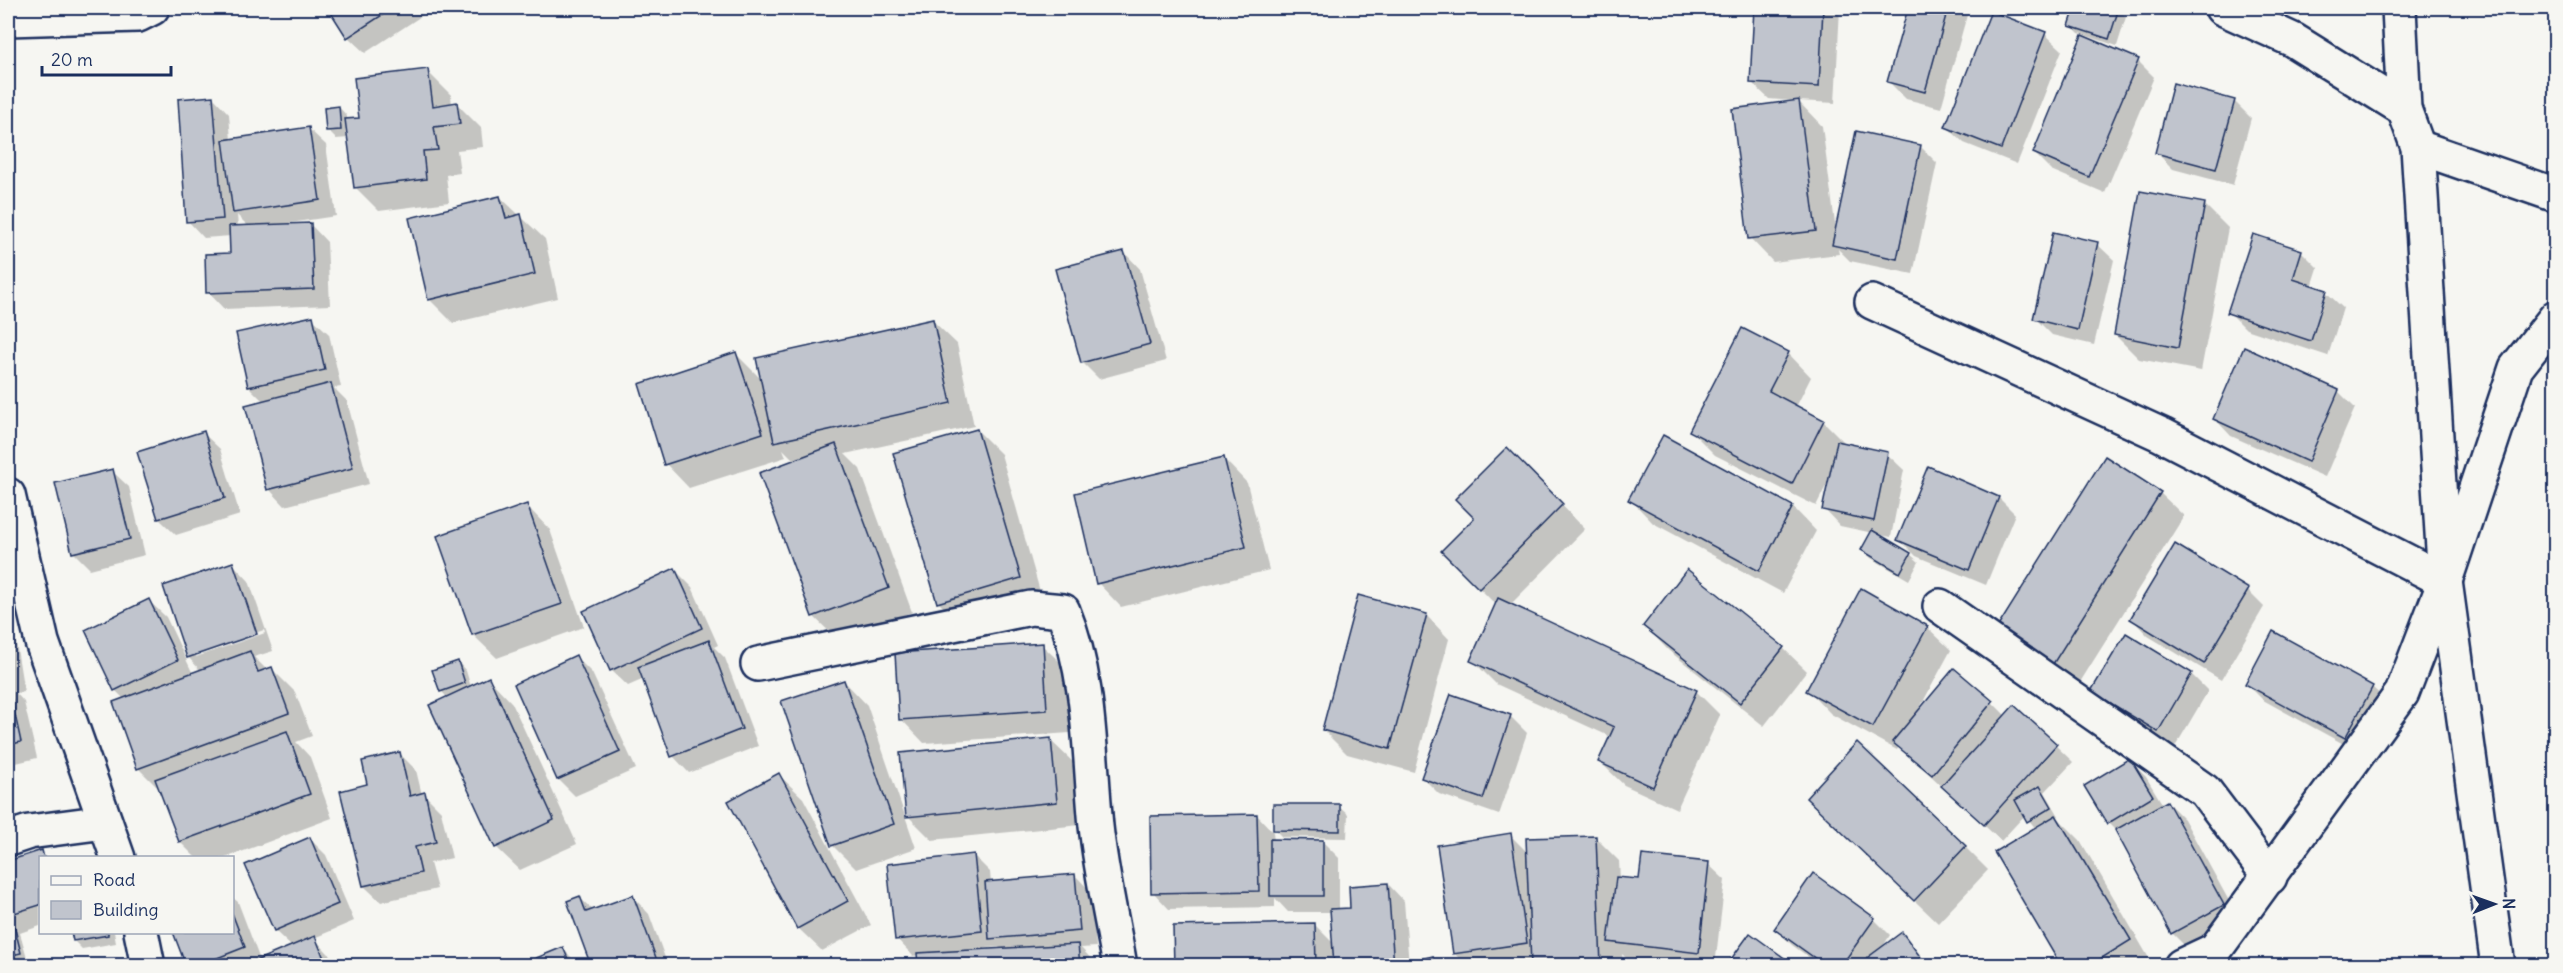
<svg xmlns="http://www.w3.org/2000/svg" width="2563" height="973" font-family="Delius,sans-serif">
	<style>
		.shadow { fill: #0003; fill-rule: evenodd }
		.building { fill: #c0c4cd; stroke: #1b2f5e; stroke-width: 1.5 }
		.lines { fill: none; stroke-linecap: round; stroke-linejoin: round }
		.street-casing { stroke: #1b2f5e; stroke-width: 38 }
		.street { stroke: #f6f6f2; stroke-width: 33 }
	</style>
	<rect width="100%" height="100%" fill="#f6f6f2"/>
	<filter id="ink" filterUnits="userSpaceOnUse"><feTurbulence type="fractalNoise" baseFrequency=".0167" numOctaves="2"/><feDisplacementMap in="SourceGraphic" scale="12" xChannelSelector="R" yChannelSelector="G"/><feConvolveMatrix kernelMatrix="1 2 1 2 8 2 1 2 1" color-interpolation-filters="sRGB"/></filter>
	<g filter="url(#ink)">
		<g class="shadow">
			<path d="M330 8H422L426 13 365 53 348 37Z"/>
			<path d="M1756 8H1840L1835 103 1798 101 1822 126 1836 231 1921 147 1937 163 1913 274 1850 261 1838 249 1839 254 1773 262 1750 238 1795 101 1769 99 1752 83Z"/>
			<path d="M1910 8H1969L1941 108 1906 99 1889 82Z"/>
			<path d="M2076 8 2118 9 2126 17 2117 46 2079 33 2071 25Z"/>
			<path d="M1992 13 2045 34 2062 50 2017 164 1964 143 1947 127Z"/>
			<path d="M2138 61 2154 77 2105 193 2051 170 2034 153Z"/>
			<path d="M427 71 451 95 452 105 457 104 481 128 483 147 457 150 460 173 446 175 449 202 379 211 356 188 349 138 336 139 327 130 339 107 347 116V121L361 119Z"/>
			<path d="M213 97 229 114 231 140 309 129 326 145 336 216 283 224V226L311 225 327 242 330 305 224 309 208 292 232 254 231 236 204 238 188 221ZM237 215 249 227H238Z"/>
			<path d="M2234 101 2251 118 2233 185 2173 169 2156 152Z"/>
			<path d="M2142 193 2205 205 2228 228 2201 371 2139 359 2115 335Z"/>
			<path d="M500 197 545 239 558 298 453 323 429 299Z"/>
			<path d="M2097 244 2114 260 2094 345 2052 335 2035 318Z"/>
			<path d="M2301 251 2318 268 2312 287 2326 292 2343 308 2328 356 2246 329 2229 312Z"/>
			<path d="M1124 252 1140 269 1166 361 1099 379 1083 363 1057 270Z"/>
			<path d="M312 318 329 334 341 387 334 388 347 401 369 484 285 506 269 489 264 402 249 387Z"/>
			<path d="M933 321 957 344 974 426 845 454 860 469 912 612 837 639 813 616 795 461 783 449 786 457 689 488 666 464 736 354 762 380Z"/>
			<path d="M1788 353 1811 377 1796 407 1823 421 1847 445 1887 454 1904 470 1891 537 1876 534 1910 554 1919 562 1909 580 1871 558 1863 550 1873 533 1840 526 1824 509 1829 480 1816 506 1715 455 1691 431Z"/>
			<path d="M2338 391 2355 408 2325 477 2231 436 2215 419Z"/>
			<path d="M977 430 1001 454 1043 602 962 626 938 602Z"/>
			<path d="M203 433 220 449 240 515 176 535 159 519 139 453Z"/>
			<path d="M1664 437 1793 507 1816 531 1783 593 1653 523 1630 499Z"/>
			<path d="M1507 449 1585 529 1510 605 1696 691 1720 715 1677 809 1624 785 1600 762 1611 737 1496 684 1472 660 1496 605 1443 551 1476 518Z"/>
			<path d="M1224 459 1247 483 1269 570 1121 607 1098 583Z"/>
			<path d="M112 471 129 487 145 555 90 569 73 552Z"/>
			<path d="M2160 493 2184 516 2077 687 2022 651Z"/>
			<path d="M1999 498 2015 514 1986 585 1916 556 1899 539Z"/>
			<path d="M527 506 550 530 584 627 497 658 473 635Z"/>
			<path d="M233 564 249 581 273 651 254 657 267 670 271 668 295 692 312 736 296 742 310 757 332 818 225 858H196L180 842 162 792 138 768 124 699 115 690 149 601 166 617 193 674 201 671 188 657ZM264 630 265 633 196 657V653Z"/>
			<path d="M675 570 692 587 718 645 714 647 725 658 758 746 689 773 673 756 644 679 628 686 611 670Z"/>
			<path d="M1687 571 1783 648 1807 671 1764 726 1668 650 1645 626Z"/>
			<path d="M2248 591 2264 607 2221 680 2148 636 2132 619Z"/>
			<path d="M1426 615 1449 639 1414 772 1347 754 1323 730Z"/>
			<path d="M8 619 13 624 24 692 16 693 24 702 37 758 8 765Z"/>
			<path d="M1927 627 1951 650 1918 711 1992 702 2006 716 2015 707 2073 762 2045 792 2059 816 2057 817 2080 840 2153 965 2063 966 2036 829 2025 815 2001 841 1899 746 1897 750 1831 714 1808 690Z"/>
			<path d="M2126 635 2191 674 2208 691 2175 747 2110 708 2093 691Z"/>
			<path d="M1042 645 1066 668 1070 733 924 743 901 719Z"/>
			<path d="M576 657 592 673 636 769 575 796 558 779Z"/>
			<path d="M458 662 466 671 471 687 489 679 512 703 577 844 520 870 496 847 448 698 441 691Z"/>
			<path d="M844 681 867 705 916 848 856 869 832 845Z"/>
			<path d="M2246 683 2372 687 2389 703 2362 754 2263 700Z"/>
			<path d="M1510 716 1527 733 1499 815 1439 794 1423 778Z"/>
			<path d="M1050 740 1074 763 1080 825 932 840 908 816Z"/>
			<path d="M399 753 416 770 422 795 424 794 441 811 452 858 430 863 437 889 381 902 364 886 369 785Z"/>
			<path d="M2129 760 2146 777 2163 805 2167 802 2184 819 2240 921 2189 950 2172 933 2118 833 2108 823Z"/>
			<path d="M779 775 803 798 871 925 822 951 798 928Z"/>
			<path d="M1339 806 1348 814 1347 838 1282 837 1274 829Z"/>
			<path d="M1257 815 1273 832 1274 841H1322L1339 858V910L1352 909 1388 884 1404 901 1409 966H1176L1314 924 1334 944 1331 912H1288L1275 898V907L1169 909 1153 892Z"/>
			<path d="M1831 821 1965 847 1988 870 1938 923Z"/>
			<path d="M1510 835 1528 853 1595 837 1619 861 1620 879 1640 881 1708 864 1725 880 1715 966H1667V963L1627 959 1622 954 1623 966H1532V961L1503 966H1466L1455 954Z"/>
			<path d="M309 838 326 855 354 921 314 938 340 966H187L232 932V897L238 902 260 960 292 947 275 931Z"/>
			<path d="M41 852 47 858H40V926L20 933 28 961 8 966V863Z"/>
			<path d="M974 856 990 872 991 883 1075 875 1091 892 1096 947 1081 948 1098 966H920L919 955 913 956 897 939ZM999 947 1002 950 985 951V948Z"/>
			<path d="M633 897 649 914 668 966H592L580 898 594 911Z"/>
			<path d="M1874 919 1890 935 1882 948 1902 934 1930 966H1821L1792 945 1776 929Z"/>
			<path d="M72 932H114L116 943 82 949 74 941Z"/>
			<path d="M563 949 580 966H521Z"/>
			<path d="M1432 958 1440 966H1414Z"/>
		</g>
		<g class="building">
			<path d="M328 8H393L347 38Z"/>
			<path d="M1754 8H1823L1819 87 1750 83Z"/>
			<path d="M1908 8H1948L1925 92 1887 82Z"/>
			<path d="M2075 8H2119L2109 39 2069 26Z"/>
			<path d="M1991 11 2046 32 2001 149 1945 127Z"/>
			<path d="M2082 35 2139 59 2089 177 2033 153Z"/>
			<path d="M428 69 433 106 457 102 460 124 434 127 438 150 423 151 426 179 354 188 345 119 359 118 354 78Z"/>
			<path d="M2173 83 2235 100 2216 169 2155 153Z"/>
			<path d="M213 96 223 219 186 222 178 99Z"/>
			<path d="M1799 100 1816 231 1748 239 1732 109Z"/>
			<path d="M339 106 341 130 326 131 324 108Z"/>
			<path d="M309 127 320 200 233 213 223 140Z"/>
			<path d="M1856 131 1921 145 1897 259 1832 245Z"/>
			<path d="M2140 191 2205 203 2178 348 2114 335Z"/>
			<path d="M500 196 506 218 521 214 535 274 428 300 409 218Z"/>
			<path d="M311 223 314 289 206 293 205 254 230 253 229 226Z"/>
			<path d="M2053 232 2098 242 2078 330 2033 319Z"/>
			<path d="M2253 234 2302 250 2293 279 2327 290 2311 341 2227 313Z"/>
			<path d="M1124 251 1150 344 1081 363 1055 269Z"/>
			<path d="M313 316 325 370 248 387 236 333Z"/>
			<path d="M933 319 951 403 774 442 756 358Z"/>
			<path d="M1742 328 1789 352 1769 391 1824 420 1792 484 1689 431Z"/>
			<path d="M2244 347 2339 390 2308 462 2213 419Z"/>
			<path d="M736 352 763 433 664 465 639 384Z"/>
			<path d="M331 383 353 468 267 490 245 405Z"/>
			<path d="M977 429 1021 578 937 603 893 453Z"/>
			<path d="M204 431 225 498 158 519 137 452Z"/>
			<path d="M1663 435 1793 506 1759 571 1628 500Z"/>
			<path d="M1837 441 1888 452 1874 521 1822 510Z"/>
			<path d="M836 444 889 588 812 617 759 473Z"/>
			<path d="M1507 447 1563 504 1479 589 1441 551 1474 518 1455 499Z"/>
			<path d="M2105 456 2161 492 2053 664 1997 628Z"/>
			<path d="M1224 457 1246 547 1096 584 1075 493Z"/>
			<path d="M1928 466 1999 497 1969 570 1897 540Z"/>
			<path d="M113 469 130 539 72 553 55 483Z"/>
			<path d="M527 504 562 604 472 635 437 536Z"/>
			<path d="M1872 530 1911 553 1900 573 1861 550Z"/>
			<path d="M2175 544 2249 589 2204 664 2130 619Z"/>
			<path d="M233 562 257 634 187 658 163 586Z"/>
			<path d="M675 568 702 628 610 671 583 611Z"/>
			<path d="M1687 569 1784 647 1740 703 1643 626Z"/>
			<path d="M1861 588 1928 626 1873 727 1806 691Z"/>
			<path d="M1358 595 1427 614 1390 749 1322 730Z"/>
			<path d="M1498 598 1697 690 1653 787 1598 762 1614 727 1470 661Z"/>
			<path d="M149 599 178 660 114 691 85 630Z"/>
			<path d="M2273 631 2373 686 2345 738 2245 684Z"/>
			<path d="M2126 633 2192 673 2158 732 2091 691Z"/>
			<path d="M709 640 742 729 671 757 638 667Z"/>
			<path d="M1043 643 1047 710 899 720 895 653Z"/>
			<path d="M250 651 258 672 272 667 289 713 137 769 113 702Z"/>
			<path d="M576 655 620 752 557 780 514 684Z"/>
			<path d="M458 661 465 683 440 692 432 670Z"/>
			<path d="M1954 668 1993 701 1932 775 1892 742Z"/>
			<path d="M489 677 554 820 495 848 429 705Z"/>
			<path d="M844 680 894 824 831 846 781 701Z"/>
			<path d="M8 683 21 742 8 745Z"/>
			<path d="M1451 694 1511 715 1483 799 1421 778Z"/>
			<path d="M2014 705 2057 744 1984 825 1941 786Z"/>
			<path d="M287 731 310 794 179 842 155 779Z"/>
			<path d="M1051 738 1057 802 906 817 900 753Z"/>
			<path d="M1857 742 1966 846 1914 901 1806 798Z"/>
			<path d="M400 752 410 796 425 792 436 842 415 847 421 873 363 886 340 791 367 784 362 761Z"/>
			<path d="M2130 758 2153 796 2107 824 2084 786Z"/>
			<path d="M779 773 848 901 797 929 728 801Z"/>
			<path d="M2040 786 2052 807 2027 822 2015 800Z"/>
			<path d="M2167 801 2224 905 2171 934 2115 830Z"/>
			<path d="M1273 804H1340V831L1273 830Z"/>
			<path d="M1257 814 1259 891 1151 893 1150 816Z"/>
			<path d="M2056 815 2131 940 2089 966H2061L1994 852Z"/>
			<path d="M1511 833 1527 943 1453 954 1437 845Z"/>
			<path d="M1596 836 1601 966H1531L1526 838Z"/>
			<path d="M310 837 338 904 274 931 245 865Z"/>
			<path d="M1270 839 1323 840V896H1270Z"/>
			<path d="M42 850 44 858H40V905L8 915V861Z"/>
			<path d="M974 854 982 931 895 940 887 864Z"/>
			<path d="M1642 855 1709 862 1699 953 1608 942 1616 877 1639 879Z"/>
			<path d="M1813 873 1875 918 1841 966H1826L1774 929Z"/>
			<path d="M1075 874 1080 931 989 939 985 882Z"/>
			<path d="M1388 883 1394 966H1334L1330 909 1350 908 1349 886Z"/>
			<path d="M633 895 659 966H591L567 901 580 896 586 912Z"/>
			<path d="M232 913 245 947 197 966H186L173 932H232Z"/>
			<path d="M1315 923 1316 966H1174L1173 926Z"/>
			<path d="M14 925 21 953 8 956V926Z"/>
			<path d="M71 932H108V935L73 941Z"/>
			<path d="M1902 932 1927 966H1856Z"/>
			<path d="M1750 933 1794 965 1793 966H1726Z"/>
			<path d="M315 936 327 966H243Z"/>
			<path d="M1078 944 1080 966H918L917 953Z"/>
			<path d="M563 947 571 966H517Z"/>
			<path d="M1433 956 1434 966H1413L1412 961Z"/>
			<path d="M878 958 879 966H844Z"/>
			<path d="M1626 961 1677 966H1625Z"/>
		</g>
		<g class="lines">
			<defs>
				<g id="street">
					<path d="M2222 8 2293 40 2404 109"/>
					<path d="M2399 8 2404 109 2418 147 2445 581 2498 966"/>
					<path d="M8 19 138 15 152 8"/>
					<path d="M2418 147 2556 195"/>
					<path d="M1872 302 2162 435 2445 581"/>
					<path d="M8 495 42 642 118 858"/>
					<path d="M1940 606 2205 791 2270 877"/>
					<path d="M758 664 1031 608 1063 611C1091 679 1089 754 1096 826 1101 873 1112 919 1120 966"/>
					<path d="M8 839 29 832 105 822"/>
					<path d="M141 932 148 966"/>
					<path d="M2181 966 2215 950 2402 693 2445 581 2516 368 2556 317"/>
				</g>
			</defs>
			<use href="#street" class="street-casing"/>
			<use href="#street" class="street"/>
		</g>
	</g>
	<rect width="2563" height="973" fill="none" stroke="#f6f6f2" stroke-width="30"/>
	<rect x="15" y="15" width="2533" height="943" fill="none" stroke="#1b2f5e" stroke-width="2" filter="url(#ink)"/>
	<rect x="39" y="856" width="195" height="78" fill="#f6f6f2" stroke="#9ea6b7" stroke-width="1.5"/>
	<rect x="51" y="876" width="30" height="9" fill="#f6f6f2" stroke="#9ea6b7" stroke-width="1.5"/>
	<text x="93" y="886" font-size="18" fill="#1b2f5e">Road</text>
	<rect x="51" y="901" width="30" height="18" fill="#c0c4cd" stroke="#9ea6b7" stroke-width="1.5"/>
	<text x="93" y="916" font-size="18" fill="#1b2f5e">Building</text>
	<g transform="translate(2494 904) rotate(89)" stroke="#f6f6f2" stroke-width="4.5" paint-order="stroke">
	<path d="M0-4.5L10 22L0 15L-10 22Z" fill="#1b2f5e"/>
	<text y="-9" font-size="16" font-weight="bold" text-anchor="middle" fill="#1b2f5e">N</text>
	</g>
	<path d="M42 66v9h129v-9" fill="none" stroke="#1b2f5e" stroke-width="3"/>
	<text x="51" y="66" font-size="18" fill="#1b2f5e" stroke="#f6f6f2" stroke-width="4.5" paint-order="stroke">20 m</text>
</svg>
